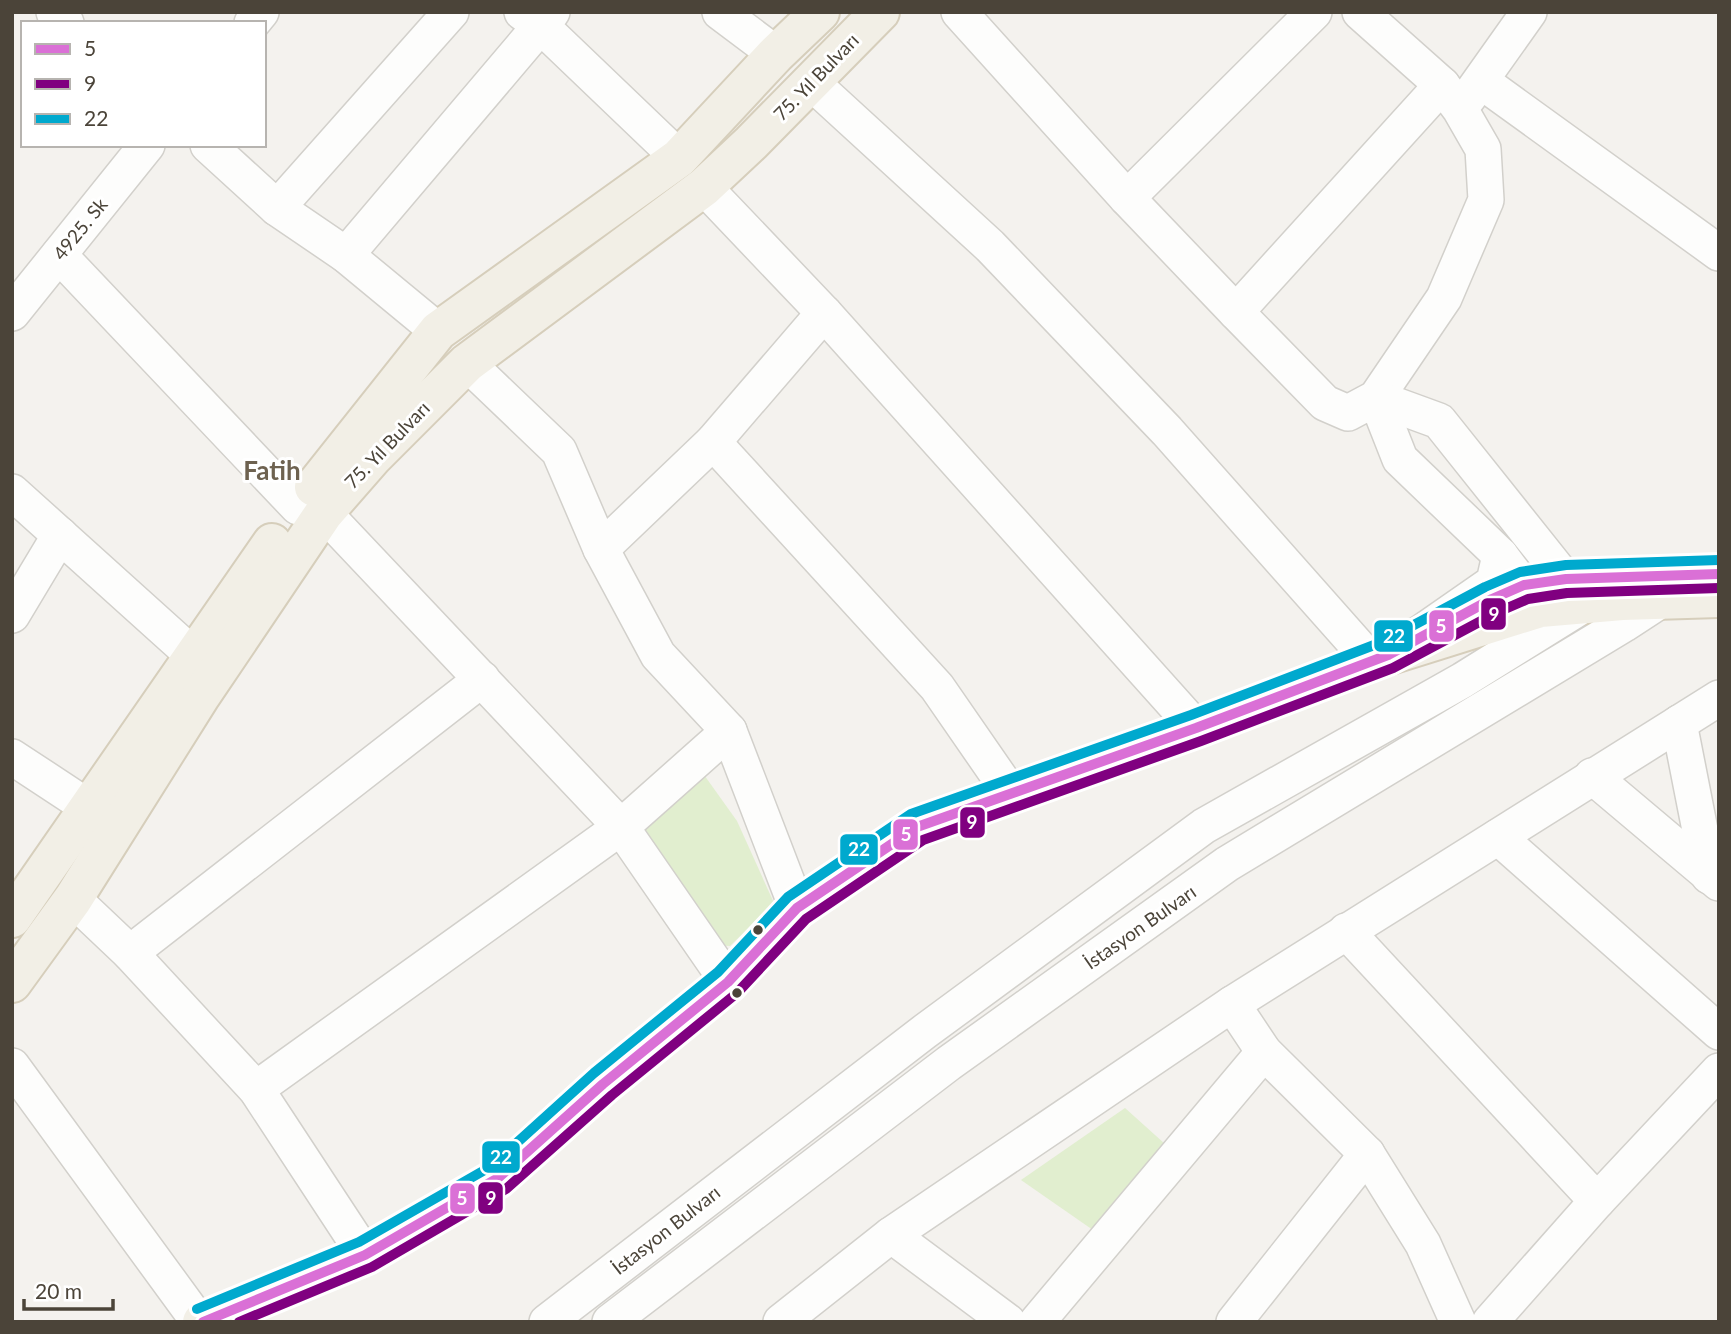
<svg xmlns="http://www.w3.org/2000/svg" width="1731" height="1334" font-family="Lato,sans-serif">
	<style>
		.green { fill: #e1eecf }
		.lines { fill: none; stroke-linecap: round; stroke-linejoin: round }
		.minor-casing { stroke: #d2d0cb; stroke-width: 38 }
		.major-casing { stroke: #d6cebb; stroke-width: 42 }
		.minor { stroke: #fdfdfc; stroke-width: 35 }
		.major { stroke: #f2efe6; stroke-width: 38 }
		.bus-1-casing { stroke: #fff; stroke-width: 16 }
		.bus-2-casing { stroke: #fff; stroke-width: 16 }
		.bus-3-casing { stroke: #fff; stroke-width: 16 }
		.bus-1 { stroke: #da70d6; stroke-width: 10 }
		.bus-2 { stroke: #800080; stroke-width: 10 }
		.bus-3 { stroke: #00a9ce; stroke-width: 10 }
		.bus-dot { fill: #4b4439; stroke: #fff; stroke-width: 2.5 }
		.labels { text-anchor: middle; stroke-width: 6; stroke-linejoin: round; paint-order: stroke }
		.street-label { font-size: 19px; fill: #4b4439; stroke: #fff }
		.district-label { font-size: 26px; font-weight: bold; fill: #6e6250; stroke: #fff }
		.line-badge { stroke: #fff; stroke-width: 2.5 }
		.badge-label { font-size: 19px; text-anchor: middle; font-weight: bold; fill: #fff }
	</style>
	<rect width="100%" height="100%" fill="#f4f2ee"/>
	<g class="green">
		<path d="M702 772 737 821 774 903 730 946 707 945 626 827Z"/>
		<path d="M1125 1108 1175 1153 1103 1237 1021 1180Z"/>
	</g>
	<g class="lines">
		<defs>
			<g id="minor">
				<path d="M54 12 66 23"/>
				<path d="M522 12 540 25 679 158"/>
				<path d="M720 12 776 54"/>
				<path d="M959 12 1127 198 1236 312 1325 403 1348 413 1376 398 1444 298 1486 200 1483 149 1460 109 1442 85 1360 12"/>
				<path d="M252 23 261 12"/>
				<path d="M1481 81 1719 253"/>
				<path d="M811 82 990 246 1167 431 1371 661"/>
				<path d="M1468 98 1529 12"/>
				<path d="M208 145 277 208 346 255 438 331"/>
				<path d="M704 187 824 313 1196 728"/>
				<path d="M1127 198 1314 12"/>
				<path d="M277 208 451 12"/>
				<path d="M59 255 298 507"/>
				<path d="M346 255 552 12"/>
				<path d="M1236 312 1442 85"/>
				<path d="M12 313 147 145"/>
				<path d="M467 363 559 451 601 549 658 655 729 731 797 908"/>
				<path d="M1376 398 1439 421 1585 604"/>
				<path d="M1376 398 1400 459 1500 555 1540 608"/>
				<path d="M713 442 937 687 1011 794"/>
				<path d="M12 492 194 656"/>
				<path d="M324 513 621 827 728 982"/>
				<path d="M601 549 713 442 824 313"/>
				<path d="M12 615 60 535"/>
				<path d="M1402 646 1494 582 1500 555"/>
				<path d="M1679 723 1709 876"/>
				<path d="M12 757 88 807"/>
				<path d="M1592 776 1719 883"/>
				<path d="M1498 837 1719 1032"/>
				<path d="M73 899 130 953 256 1089 365 1255"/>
				<path d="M1346 931 1597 1201 1490 1322"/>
				<path d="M130 953 482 679"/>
				<path d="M1232 1004 1264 1052 1367 1154 1423 1244 1458 1322"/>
				<path d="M12 1066 199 1322"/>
				<path d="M256 1089 621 827 729 731"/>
				<path d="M1597 1201 1719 1071"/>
				<path d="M891 1235 1008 1322"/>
				<path d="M547 1322 924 1032 1204 826 1463 680 1585 604 1621 577"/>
				<path d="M610 1322 949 1063 1227 864 1624 624 1699 575"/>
				<path d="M781 1322 891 1235 1232 1004 1719 698"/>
				<path d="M1037 1322 1264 1052"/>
				<path d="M1234 1322 1367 1154"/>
			</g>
			<g id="major">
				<path d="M314 487 438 331 679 158 776 54 820 12"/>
				<path d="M12 918 272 543"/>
				<path d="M12 983 73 899 200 697 324 513 373 457 467 363 704 187 751 143 880 12"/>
				<path d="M202 1322 365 1255 498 1178 603 1084 728 982 797 908 917 827 1196 728 1371 661 1540 608 1622 601 1719 598"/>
			</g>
		</defs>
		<use href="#minor" class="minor-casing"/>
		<use href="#major" class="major-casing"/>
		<use href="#minor" class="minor"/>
		<use href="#major" class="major"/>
		<defs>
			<path id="bus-1" d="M203 1322 365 1255 498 1178 603 1084 728 982 797 908 917 827 1196 728 1388 655 1492 599 1524 585 1566 579 1719 574"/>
			<path id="bus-2" d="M239 1322 372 1267 506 1189 612 1095 737 993 806 919 923 840 1201 741 1393 668 1498 612 1528 599 1567 593 1719 588"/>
			<path id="bus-3" d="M197 1309 359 1242 490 1167 594 1073 718 972 788 897 911 814 1191 715 1382 642 1485 587 1520 572 1566 565 1719 560"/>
		</defs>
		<use href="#bus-1" class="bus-1-casing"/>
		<use href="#bus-2" class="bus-2-casing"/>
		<use href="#bus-3" class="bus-3-casing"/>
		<use href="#bus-1" class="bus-1"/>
		<use href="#bus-2" class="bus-2"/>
		<use href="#bus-3" class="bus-3"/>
	</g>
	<g class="bus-dot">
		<circle cx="758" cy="930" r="6"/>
		<circle cx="737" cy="993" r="6"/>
	</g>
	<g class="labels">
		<g class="street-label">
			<text transform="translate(816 77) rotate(-46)" y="7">75. Yıl Bulvarı</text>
			<text transform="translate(80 229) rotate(-51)" y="7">4925. Sk</text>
			<text transform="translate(387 445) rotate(-46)" y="7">75. Yıl Bulvarı</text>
			<text transform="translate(1140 927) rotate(-35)" y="7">İstasyon Bulvarı</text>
			<text transform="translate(666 1230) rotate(-38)" y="7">İstasyon Bulvarı</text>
		</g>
		<g class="district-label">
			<text x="272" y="480">Fatih</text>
		</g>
	</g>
	<g class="line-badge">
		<rect x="1480" y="597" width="27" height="34" rx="7" fill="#800080"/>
		<rect x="1428" y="609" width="27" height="34" rx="7" fill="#da70d6"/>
		<rect x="1373" y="619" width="41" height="34" rx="7" fill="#00a9ce"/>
		<rect x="959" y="806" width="27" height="33" rx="7" fill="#800080"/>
		<rect x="892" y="818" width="27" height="33" rx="7" fill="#da70d6"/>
		<rect x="839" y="833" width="40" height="33" rx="7" fill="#00a9ce"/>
		<rect x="481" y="1140" width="40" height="34" rx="7" fill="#00a9ce"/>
		<rect x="477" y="1181" width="27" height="34" rx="7" fill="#800080"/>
		<rect x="449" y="1182" width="27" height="33" rx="7" fill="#da70d6"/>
	</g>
	<g class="badge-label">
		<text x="1494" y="621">9</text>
		<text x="1441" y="633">5</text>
		<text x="1394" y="643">22</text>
		<text x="972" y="829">9</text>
		<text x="906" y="841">5</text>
		<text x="859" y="856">22</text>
		<text x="501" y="1164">22</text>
		<text x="491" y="1205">9</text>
		<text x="462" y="1205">5</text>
	</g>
	<rect width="1731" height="1334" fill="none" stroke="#4b4439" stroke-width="28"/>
	<rect x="21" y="21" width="245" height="126" fill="#ffffff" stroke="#b7b4b0" stroke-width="2"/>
	<rect x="35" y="44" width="35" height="10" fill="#da70d6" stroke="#b7b4b0" stroke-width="2"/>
	<text x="84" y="56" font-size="21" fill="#4b4439">5</text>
	<rect x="35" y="79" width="35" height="10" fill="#800080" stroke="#b7b4b0" stroke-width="2"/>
	<text x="84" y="91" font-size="21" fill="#4b4439">9</text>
	<rect x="35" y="114" width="35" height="10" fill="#00a9ce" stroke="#b7b4b0" stroke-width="2"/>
	<text x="84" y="126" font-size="21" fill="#4b4439">22</text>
	<path d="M24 1299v10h89v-10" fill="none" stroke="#4b4439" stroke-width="3.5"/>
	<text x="35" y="1299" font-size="21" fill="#4b4439" stroke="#ffffff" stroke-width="5" paint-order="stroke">20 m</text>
</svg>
